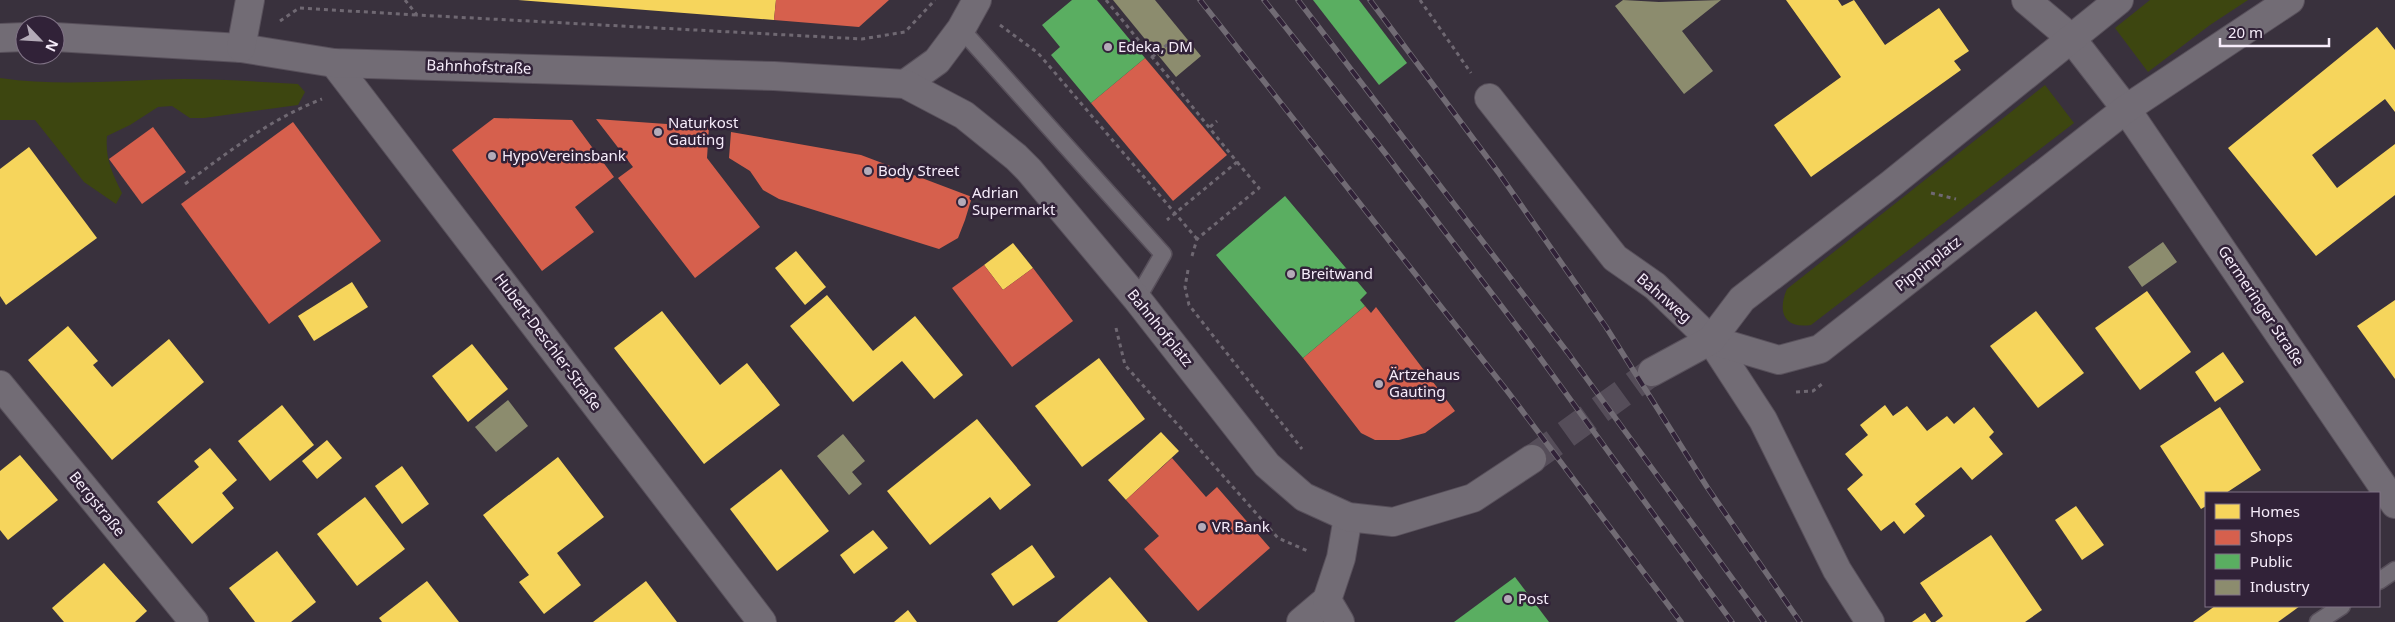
<svg xmlns="http://www.w3.org/2000/svg" width="2395" height="622" font-family="'Noto Sans',sans-serif">
	<style>
		.green { fill: #3d4610 }
		.homes { fill: #f6d55c }
		.shops { fill: #d6604d }
		.public { fill: #5aae61 }
		.industry { fill: #8c8c6e }
		.lines { fill: none; stroke-linecap: round; stroke-linejoin: round }
		.secondary-tunnel { stroke: #554d59; stroke-width: 28; stroke-dasharray: 28 14; stroke-linecap: butt }
		.lane-casing { stroke: #58505b; stroke-width: 19 }
		.street-casing { stroke: #58505b; stroke-width: 30 }
		.secondary-casing { stroke: #58505b; stroke-width: 30 }
		.path { stroke: #6f6872; stroke-width: 3; stroke-dasharray: 4 4; stroke-linecap: butt }
		.lane { stroke: #726c75; stroke-width: 16 }
		.street { stroke: #726c75; stroke-width: 28 }
		.secondary { stroke: #726c75; stroke-width: 28 }
		.rail-casing { stroke: #716b74; stroke-width: 5.5 }
		.rail { stroke: #312238; stroke-width: 4; stroke-dasharray: 11; stroke-linecap: butt }
		.poi-dot { fill: #b4abb8; stroke: #312238; stroke-width: 2 }
		.labels { text-anchor: middle; stroke-width: 5; stroke-linejoin: round; paint-order: stroke }
		.poi-label { font-size: 15px; fill: #f6ecfa; stroke: #312238; text-anchor: start }
		.street-label { font-size: 15px; fill: #f6ecfa; stroke: #312238 }
	</style>
	<rect width="100%" height="100%" fill="#39313d"/>
	<g class="green">
		<path d="M2150 0H2248L2210 25 2148 72 2115 28Z"/>
		<path d="M0 78C61 87 122 80 183 79 222 79 260 82 298 84L305 92 298 105 204 118H190L172 106 158 107 130 125 107 136C105 158 112 173 122 193L116 204 84 182 35 120H0Z"/>
		<path d="M2045 85 2074 123 1811 325C1784 329 1777 312 1787 289Z"/>
	</g>
	<g class="homes">
		<path d="M518 0H776L774 20Z"/>
		<path d="M1786 0H1838L1842 6 1854 0 1885 45 1939 8 1969 51 1954 61 1961 70 1811 177 1774 125 1841 77Z"/>
		<path d="M2377 27 2395 50V112L2385 99 2312 155 2337 188 2395 144V195L2316 256 2228 148Z"/>
		<path d="M29 147 97 238 6 305 0 296V169Z"/>
		<path d="M1013 243 1033 268 1003 290 984 265Z"/>
		<path d="M796 251 826 287 805 305 775 268Z"/>
		<path d="M352 282 368 307 314 341 298 316Z"/>
		<path d="M2147 291 2191 352 2140 390 2095 328Z"/>
		<path d="M827 295 873 351 915 316 963 375 934 399 902 361 853 402 790 326Z"/>
		<path d="M2395 300V379L2357 326Z"/>
		<path d="M662 311 720 385 747 363 780 405 704 464 614 348Z"/>
		<path d="M2036 311 2084 373 2038 408 1990 346Z"/>
		<path d="M68 326 98 361 93 365 112 387 169 339 204 382 112 460 28 360Z"/>
		<path d="M472 344 508 389 468 422 432 376Z"/>
		<path d="M2223 352 2244 382 2215 402 2195 372Z"/>
		<path d="M1099 358 1145 419 1082 467 1035 406Z"/>
		<path d="M282 405 314 445 270 481 238 441Z"/>
		<path d="M1885 405 1893 416 1907 406 1927 431 1947 416 1954 424 1974 407 1994 432 1989 437 2003 454 1972 480 1961 467 1915 504 1925 516 1904 534 1894 521 1881 531 1847 489 1863 475 1845 454 1868 435 1860 425Z"/>
		<path d="M2220 407 2261 470 2226 493H2206V506L2201 509 2160 446Z"/>
		<path d="M977 419 1031 485 1000 510 990 497 930 545 887 491Z"/>
		<path d="M1161 432 1179 451 1126 500 1108 480Z"/>
		<path d="M327 440 342 458 317 479 302 461Z"/>
		<path d="M210 448 237 480 222 493 234 508 192 544 157 502 199 467 194 461Z"/>
		<path d="M20 455 58 500 8 540 0 530V471Z"/>
		<path d="M558 457 604 517 557 553 581 585 544 614 519 582 529 575 483 515Z"/>
		<path d="M402 466 429 504 402 524 375 486Z"/>
		<path d="M781 469 829 531 777 571 730 509Z"/>
		<path d="M365 497 405 549 357 586 317 534Z"/>
		<path d="M2076 506 2104 545 2082 560 2055 520Z"/>
		<path d="M873 530 888 548 854 574 840 555Z"/>
		<path d="M1991 535 2042 610 2025 622H1935L1943 616 1920 583Z"/>
		<path d="M1032 545 1055 577 1013 606 991 574Z"/>
		<path d="M277 551 316 602 291 622H255L229 588Z"/>
		<path d="M104 563 147 611 135 622H64L52 608Z"/>
		<path d="M1110 577 1148 622H1057Z"/>
		<path d="M427 581 459 622H382L379 618Z"/>
		<path d="M646 581 677 622H593Z"/>
		<path d="M2215 606H2300L2278 622H2193Z"/>
		<path d="M908 610 917 622H894Z"/>
		<path d="M1925 613 1931 622H1912Z"/>
	</g>
	<g class="shops">
		<path d="M776 0H889L859 27 774 20Z"/>
		<path d="M1145 58 1227 155 1173 201 1091 103Z"/>
		<path d="M494 118 572 120 614 177 575 207 594 232 542 271 452 150Z"/>
		<path d="M596 119 709 127 707 158 760 227 695 278 618 178 633 167Z"/>
		<path d="M293 122 381 241 269 324 181 204Z"/>
		<path d="M153 127 186 172 142 204 109 159Z"/>
		<path d="M731 132 861 155 972 197 965 220 958 238 939 249 779 199 763 190 750 171 729 158Z"/>
		<path d="M984 265 1003 290 1033 268 1073 321 1012 367 952 288Z"/>
		<path d="M1365 306 1371 313 1376 307 1455 411 1425 433 1399 440H1375L1361 433 1303 358Z"/>
		<path d="M1172 458 1206 497 1217 487 1270 548 1198 611 1144 549 1159 536 1126 500Z"/>
	</g>
	<g class="public">
		<path d="M1072 0H1097L1145 58 1091 103 1051 55 1060 47 1042 25Z"/>
		<path d="M1313 0H1359L1407 63 1379 85Z"/>
		<path d="M1285 196 1367 293 1360 300 1365 306 1303 358 1216 255Z"/>
		<path d="M1515 577 1549 622H1454Z"/>
	</g>
	<g class="industry">
		<path d="M1113 0H1155L1201 56 1176 77Z"/>
		<path d="M1623 0 1659 2 1721 0 1682 31 1713 71 1684 94 1615 6Z"/>
		<path d="M2163 242 2177 262 2142 287 2128 267Z"/>
		<path d="M508 400 528 426 496 452 475 427Z"/>
		<path d="M843 434 865 461 852 472 862 484 849 495 817 456Z"/>
	</g>
	<g class="lines">
		<path class="secondary-tunnel" d="M1532 459 1652 372"/>
		<defs>
			<g id="lane">
				<path d="M961 29 1163 254 1137 299"/>
				<path d="M2379 581 2395 570"/>
				<path d="M2318 622 2342 606"/>
			</g>
			<g id="street">
				<path d="M2026 0 2071 38 2126 109"/>
				<path d="M334 63 762 622"/>
				<path d="M905 84 937 61 961 29 977 0"/>
				<path d="M1489 98 1615 258 1655 286 1711 340 1763 420 1837 570 1870 622"/>
				<path d="M0 385 194 622"/>
				<path d="M1301 622 1327 600"/>
				<path d="M1340 622 1327 600 1341 558 1348 517"/>
			</g>
			<g id="secondary">
				<path d="M55 37 241 48 334 63 774 76 905 84 964 115 1016 157 1029 170 1137 299 1267 465 1304 497 1348 517 1393 522 1473 498 1532 459"/>
				<path d="M0 38 25 37"/>
				<path d="M241 48 250 0"/>
				<path d="M2126 109 2395 504"/>
				<path d="M1711 340 1779 360 1820 349 2126 109 2290 0"/>
				<path d="M1652 372 1711 340 1742 299 1891 184 2119 0"/>
			</g>
		</defs>
		<use href="#lane" class="lane-casing"/>
		<use href="#street" class="street-casing"/>
		<use href="#secondary" class="secondary-casing"/>
		<g class="path">
			<path d="M405 0 417 15 862 39 905 32 935 0"/>
			<path d="M1106 0 1237 162 1167 220"/>
			<path d="M1420 0 1471 73"/>
			<path d="M280 21 299 8 417 15"/>
			<path d="M1000 25 1038 53 1197 239"/>
			<path d="M1152 57 1168 44"/>
			<path d="M1210 127 1217 121"/>
			<path d="M185 184C231 150 269 120 322 99"/>
			<path d="M1931 193 1956 199"/>
			<path d="M1192 256 1197 239 1259 188 1237 162"/>
			<path d="M1188 270 1185 287 1189 305 1302 449"/>
			<path d="M1116 328 1125 365 1278 538 1310 552"/>
			<path d="M1796 392 1813 391 1822 384"/>
		</g>
		<use href="#lane" class="lane"/>
		<use href="#street" class="street"/>
		<use href="#secondary" class="secondary"/>
		<defs>
			<g id="rail">
				<path d="M1200 0 1508 392 1681 622"/>
				<path d="M1264 0 1385 153 1525 337 1732 622"/>
				<path d="M1298 0 1568 353 1764 622"/>
				<path d="M1370 0 1498 172 1606 327 1707 487 1800 622"/>
			</g>
		</defs>
		<use href="#rail" class="rail-casing"/>
		<use href="#rail" class="rail"/>
	</g>
	<g class="poi-dot">
		<circle cx="1108" cy="47" r="5"/>
		<circle cx="658" cy="132" r="5"/>
		<circle cx="492" cy="156" r="5"/>
		<circle cx="868" cy="171" r="5"/>
		<circle cx="962" cy="202" r="5"/>
		<circle cx="1291" cy="274" r="5"/>
		<circle cx="1379" cy="384" r="5"/>
		<circle cx="1202" cy="527" r="5"/>
		<circle cx="1508" cy="599" r="5"/>
	</g>
	<g class="labels">
		<g class="poi-label">
			<text x="1118" y="52">Edeka, DM</text>
			<text x="668" y="128">Naturkost<tspan x="668" dy="17">Gauting</tspan></text>
			<text x="502" y="161">HypoVereinsbank</text>
			<text x="878" y="176">Body Street</text>
			<text x="972" y="198">Adrian<tspan x="972" dy="17">Supermarkt</tspan></text>
			<text x="1301" y="279">Breitwand</text>
			<text x="1389" y="380">Ärtzehaus<tspan x="1389" dy="17">Gauting</tspan></text>
			<text x="1212" y="532">VR Bank</text>
			<text x="1518" y="604">Post</text>
		</g>
		<g class="street-label">
			<text transform="translate(479 67) rotate(2)" y="5">Bahnhofstraße</text>
			<text transform="translate(1928 264) rotate(-38)" y="5">Pippinplatz</text>
			<text transform="translate(1664 298) rotate(41)" y="5">Bahnweg</text>
			<text transform="translate(2261 306) rotate(56)" y="5">Germeringer Straße</text>
			<text transform="translate(1160 328) rotate(51)" y="5">Bahnhofplatz</text>
			<text transform="translate(548 342) rotate(53)" y="5">Hubert-Deschler-Straße</text>
			<text transform="translate(97 504) rotate(51)" y="5">Bergstraße</text>
		</g>
	</g>
	<rect x="2205" y="492" width="175" height="115" fill="#312238" stroke="#807386"/>
	<rect x="2215" y="504" width="25" height="15" fill="#f6d55c" stroke="#807386"/>
	<text x="2250" y="517" font-size="15" fill="#f6ecfa">Homes</text>
	<rect x="2215" y="530" width="25" height="15" fill="#d6604d" stroke="#807386"/>
	<text x="2250" y="542" font-size="15" fill="#f6ecfa">Shops</text>
	<rect x="2215" y="554" width="25" height="15" fill="#5aae61" stroke="#807386"/>
	<text x="2250" y="567" font-size="15" fill="#f6ecfa">Public</text>
	<rect x="2215" y="580" width="25" height="15" fill="#8c8c6e" stroke="#807386"/>
	<text x="2250" y="592" font-size="15" fill="#f6ecfa">Industry</text>
	<g transform="translate(40 40) rotate(115)"><circle r="24" fill="#312238" stroke="#807386"/>
	<path d="M0-4L9 19L0 12L-9 19Z" fill="#b4abb8"/>
	<text y="-8" font-size="14" font-weight="bold" text-anchor="middle" fill="#f6ecfa">N</text>
	</g>
	<path d="M2220 38v8h109v-8" fill="none" stroke="#f6ecfa" stroke-width="2.5"/>
	<text x="2228" y="38" font-size="15" fill="#f6ecfa" stroke="#312238" stroke-width="4" paint-order="stroke">20 m</text>
</svg>
